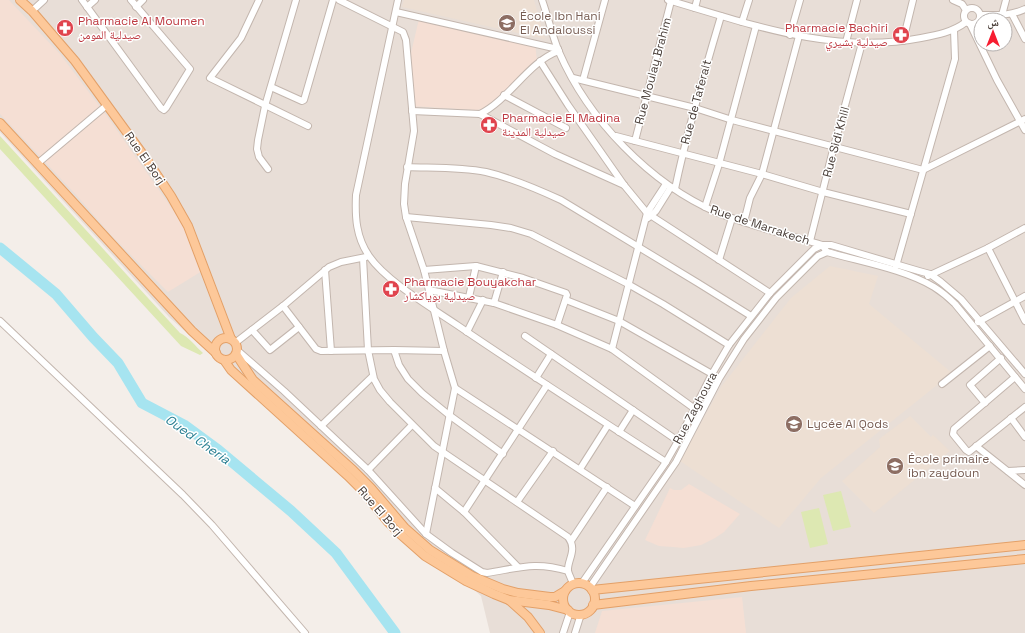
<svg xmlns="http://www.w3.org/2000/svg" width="1025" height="633" font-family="'Space Grotesk','Noto Naskh Arabic',sans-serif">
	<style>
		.residential { fill: #e8ded7; fill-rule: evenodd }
		.commercial { fill: #f5dfd4 }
		.education { fill: #eddfd3 }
		.green { fill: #dde8b2 }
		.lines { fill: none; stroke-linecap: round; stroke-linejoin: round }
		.river { stroke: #a6e4f0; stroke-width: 11 }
		.minor-casing { stroke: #c3b6ae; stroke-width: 8 }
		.major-casing { stroke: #e3a068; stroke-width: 10 }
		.minor { stroke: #fff; stroke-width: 6 }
		.major { stroke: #fdc899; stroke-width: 8 }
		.labels { text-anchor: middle; stroke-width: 3; stroke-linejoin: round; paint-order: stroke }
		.education-label { font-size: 12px; fill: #785e54; stroke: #fff; text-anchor: start }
		.health-label { font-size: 12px; fill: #be3a42; stroke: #fff; text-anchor: start }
		.street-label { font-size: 12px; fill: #483d37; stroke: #fff }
		.water-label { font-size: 13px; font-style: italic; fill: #2b8093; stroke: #fff }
	</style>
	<rect width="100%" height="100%" fill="#f4eee9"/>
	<path class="residential" d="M0 0H1025V633H490L481 596 169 317 0 132ZM981 20H1005V44H981Z"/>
	<g class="commercial">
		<path d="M0 0H9L60 54 107 116 185 227 202 271 168 292 110 234 78 197 0 114Z"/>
		<path d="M419 19 535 43 537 61 488 108 476 110 411 106 408 66Z"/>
		<path d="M689 484 740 514 724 532 715 538 701 545 684 548 673 547 659 546 645 540 670 488 674 490H681Z"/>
		<path d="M742 597 746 633H595L602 611Z"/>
	</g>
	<g class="education">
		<path d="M404 0H534L545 39 402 7Z"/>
		<path d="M830 266 878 276 869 304 952 373 821 478 779 528 680 461 721 387 791 298Z"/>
		<path d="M910 416 931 437 933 435 950 451 874 513 842 481 880 447 879 439Z"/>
	</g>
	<g class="green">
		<path d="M0 136 180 333C189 337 196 347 203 353L200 355 181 346 0 149Z"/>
		<path d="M841 491 851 527 833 531 823 495Z"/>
		<path d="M819 508 828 544 810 548 801 512Z"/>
	</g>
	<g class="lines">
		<path class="river" d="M0 248 56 294 93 337 118 363 142 403 184 425 218 450 291 511 336 553 395 633"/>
		<defs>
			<g id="minor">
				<path d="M82 0 161 108 164 110 166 108 190 69 131 0"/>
				<path d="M259 0 241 38 210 78 308 126"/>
				<path d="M339 0 403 32 406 40 414 131 405 184 404 204 406 217 424 270 444 351 455 388 426 534"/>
				<path d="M398 0 356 195C355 217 356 237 369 256 386 281 432 308 457 325 526 372 596 417 666 462"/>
				<path d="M542 0C548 17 552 35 559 52 588 119 650 184 718 213 751 226 788 235 822 245L827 252C861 262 904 269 934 287 942 292 949 298 955 304L1025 389"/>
				<path d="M668 0C750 24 834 55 921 38 937 35 953 32 966 22"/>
				<path d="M953 0 962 4 966 10"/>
				<path d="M87 7 95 0"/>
				<path d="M136 7 143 0"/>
				<circle cx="972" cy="16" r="8"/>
				<path d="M695 8 697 0"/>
				<path d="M32 11 44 0"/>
				<path d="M396 12 558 49"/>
				<path d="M1012 14 1025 39"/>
				<path d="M980 15C996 15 1010 16 1025 9"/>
				<path d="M1002 15 1006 0"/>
				<path d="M742 22 749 0"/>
				<path d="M970 24 997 80 1025 130"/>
				<path d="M790 35 800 0"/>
				<path d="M903 41 913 0"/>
				<path d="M846 42 857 0"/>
				<path d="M540 61 568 105 624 185 647 213 770 293"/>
				<path d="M573 78 695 108 732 120 923 170 1025 119"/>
				<path d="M583 80 605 0"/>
				<path d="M271 87 302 101 304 100 333 0"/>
				<path d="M504 95 566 128"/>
				<path d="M412 111 480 114 555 154 624 185"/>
				<path d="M480 114C509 100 529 61 559 51"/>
				<path d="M616 136 762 174 823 192 911 214"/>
				<path d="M635 141 671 1"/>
				<path d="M37 164 107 105"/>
				<path d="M407 167C433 168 461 167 486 172 512 178 537 189 561 200L698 283 751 316"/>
				<path d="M268 169 259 157 257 149 258 140 265 106 296 0"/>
				<path d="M675 189C687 131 704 73 721 16"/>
				<path d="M705 207 719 164 756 26"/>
				<path d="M406 217 491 225 511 228 531 234 628 284 663 304 729 345"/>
				<path d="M648 218 656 211 671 187"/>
				<path d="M744 222 750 198 762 174 799 36"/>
				<path d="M810 241 834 146 862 43"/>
				<path d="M988 248 1025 321"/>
				<path d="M363 258 368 350 374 379 380 390 390 402 434 446 568 537C578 550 567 560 568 571 569 575 572 580 573 584"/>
				<path d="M719 260 732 218"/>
				<path d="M896 266 955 59 954 30"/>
				<path d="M325 270 331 351"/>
				<path d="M424 270 476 266 523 278 566 293 567 295 557 325"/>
				<path d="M928 276 988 248 1025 228"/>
				<path d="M429 290 494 303 557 325 612 349 695 409"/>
				<path d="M469 297 476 266"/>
				<path d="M566 300 619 321 712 374"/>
				<path d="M494 303 503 272"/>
				<path d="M283 306 316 349 321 351 394 350 444 351"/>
				<path d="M0 321 183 495 212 525 305 633"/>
				<path d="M978 322 1025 296"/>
				<path d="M252 330 270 350 299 327"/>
				<path d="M467 332 483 300"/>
				<path d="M525 336 678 441"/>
				<path d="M235 343 283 306 329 267 341 262 366 257"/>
				<path d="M612 349 647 213 666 184"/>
				<path d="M237 350 284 391 368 470 426 534 452 553 482 572 487 573C519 568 535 561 568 571"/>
				<path d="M394 350 399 365 408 379 422 393 449 415 503 454"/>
				<path d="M1015 377 954 429 953 434 966 450 969 452 1025 407"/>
				<path d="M536 378 551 354"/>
				<path d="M942 384 990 346"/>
				<path d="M455 388 635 506"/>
				<path d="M985 403 970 385 1001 358"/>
				<path d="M1011 418 1025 437"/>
				<path d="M321 426 373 376"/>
				<path d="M619 432 633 410"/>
				<path d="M976 446 1025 485"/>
				<path d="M580 469 608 425"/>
				<path d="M368 470 412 425"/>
				<path d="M1008 471 1025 470"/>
				<path d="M435 488 464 512 518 567"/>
				<path d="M517 502 553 451"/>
				<path d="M464 512 547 385"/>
				<path d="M571 541 607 487"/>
				<path d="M582 583 666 462 678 441 712 374 729 345 770 293 814 249 822 245H831L919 271 930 274 941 282 961 299 1025 374"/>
				<path d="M590 587 676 462 719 379 744 339 776 298 818 256 827 252"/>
				<path d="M563 633 570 612"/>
				<path d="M575 633 581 614"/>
			</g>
			<g id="major">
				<path d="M20 0 32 11 75 61 147 160 171 196 188 226 231 339"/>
				<path d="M0 123 192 331 216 353"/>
				<circle cx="226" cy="349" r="11"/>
				<path d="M236 354 253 380 353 470 371 488 405 528 430 550 472 576 503 589 518 593 550 597H555L565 591"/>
				<path d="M224 360 231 370 348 476 363 491 388 522 399 533 425 556 466 581 494 594 509 600 549 605 568 610"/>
				<circle cx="579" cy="599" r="16"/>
				<path d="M592 590 1025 545"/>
				<path d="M509 600 528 617 540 633"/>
				<path d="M593 605 751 586 1025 559"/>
			</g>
		</defs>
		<use href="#minor" class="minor-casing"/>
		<use href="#major" class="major-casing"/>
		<use href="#minor" class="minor"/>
		<use href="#major" class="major"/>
	</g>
	<defs>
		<symbol id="school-disc" viewBox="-11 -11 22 22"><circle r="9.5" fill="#8d6e63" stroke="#fff"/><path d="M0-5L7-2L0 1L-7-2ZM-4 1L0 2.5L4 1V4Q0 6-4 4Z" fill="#fff"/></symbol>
		<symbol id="pharmacy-disc" viewBox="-11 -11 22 22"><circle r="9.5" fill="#e0444e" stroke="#fff"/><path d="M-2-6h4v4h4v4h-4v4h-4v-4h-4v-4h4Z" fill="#fff"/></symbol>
	</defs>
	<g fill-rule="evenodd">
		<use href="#school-disc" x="497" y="13" width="20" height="20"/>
		<use href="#pharmacy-disc" x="55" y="18" width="20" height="20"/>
		<use href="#pharmacy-disc" x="891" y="25" width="20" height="20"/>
		<use href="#pharmacy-disc" x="479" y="115" width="20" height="20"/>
		<use href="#pharmacy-disc" x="381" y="279" width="20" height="20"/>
		<use href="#school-disc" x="784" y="414" width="20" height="20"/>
		<use href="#school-disc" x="885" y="456" width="20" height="20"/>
	</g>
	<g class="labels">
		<g class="education-label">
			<text x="520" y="20">École Ibn Hani<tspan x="520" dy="14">El Andaloussi</tspan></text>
			<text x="807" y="428">Lycée Al Qods</text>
			<text x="908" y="463">École primaire<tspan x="908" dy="14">ibn zaydoun</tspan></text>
		</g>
		<g class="health-label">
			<text x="78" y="25">Pharmacie Al Moumen<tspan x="78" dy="14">صيدلية المومن</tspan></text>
			<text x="888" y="32" text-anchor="end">Pharmacie Bachiri<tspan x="888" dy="14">صيدلية بشيري</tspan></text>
			<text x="502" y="122">Pharmacie El Madina<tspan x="502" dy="14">صيدلية المدينة</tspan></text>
			<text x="404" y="286">Pharmacie Bouyakchar<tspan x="404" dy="14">صيدلية بوياكشار</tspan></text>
		</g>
		<g class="street-label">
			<text transform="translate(653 71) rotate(-75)" y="4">Rue Moulay Brahim</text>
			<text transform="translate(696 102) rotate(-75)" y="4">Rue de Taferalt</text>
			<text transform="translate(836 142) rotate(-75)" y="4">Rue Sidi Khlil</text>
			<text transform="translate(145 158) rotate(55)" y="4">Rue El Borj</text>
			<text transform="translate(760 225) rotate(18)" y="4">Rue de Marrakech</text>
			<text transform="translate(695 408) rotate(-62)" y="4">Rue Zaghoura</text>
			<text transform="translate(380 511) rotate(49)" y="4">Rue El Borj</text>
		</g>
		<g class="water-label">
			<text transform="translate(198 439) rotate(35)" y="5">Oued Cheria</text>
		</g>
	</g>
	<g transform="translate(993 32)"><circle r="19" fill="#ffffff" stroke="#b6b1af"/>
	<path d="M0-3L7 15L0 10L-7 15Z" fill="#f71d31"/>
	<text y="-6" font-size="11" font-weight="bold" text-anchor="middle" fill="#483d37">ش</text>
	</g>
</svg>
